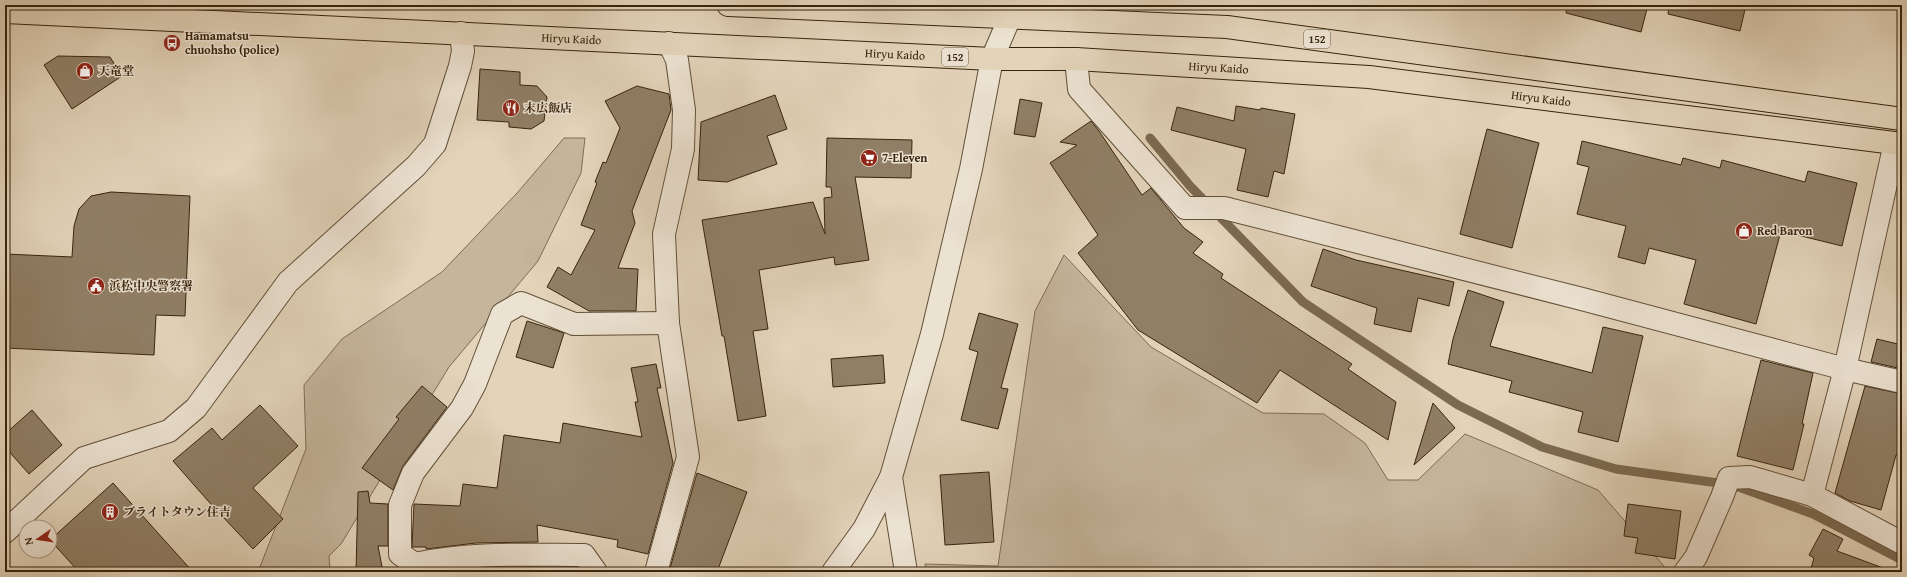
<svg xmlns="http://www.w3.org/2000/svg" width="1907" height="577" font-family="'Gentium Book Plus','Noto Serif JP',serif">
	<style>
		.green { fill: #c5b59c; stroke: #7e6c54 }
		.lines { fill: none; stroke-linecap: round; stroke-linejoin: round }
		.stream { stroke: #7b6a51; stroke-width: 9 }
		.building { fill: #907f66; stroke: #38240d }
		.minor-casing { stroke: #625038; stroke-width: 24 }
		.highway-casing { stroke: #38240d; stroke-width: 24 }
		.minor { stroke: #ece2d2; stroke-width: 22 }
		.highway { stroke: #e2d3b9; stroke-width: 22 }
		.labels { text-anchor: middle; stroke-width: 3; stroke-linejoin: round; paint-order: stroke }
		.shield { fill: #ece2d2; stroke: #6e5d48; stroke-width: 1 }
		.shield-label { font-size: 11px; font-weight: bold; fill: #38240d }
		.poi-label { font-size: 12px; font-weight: bold; fill: #38240d; stroke: #ece2d2; text-anchor: start }
		.street-label { font-size: 12px; fill: #38240d; stroke: #ece2d2 }
	</style>
	<rect width="100%" height="100%" fill="#e2d3b9"/>
	<filter id="stains"><feTurbulence type="fractalNoise" baseFrequency=".005" numOctaves="4"/><feColorMatrix values="0 0 0 0 .2 0 0 0 0 .09 0 0 0 0 .02 0 0 0 .5 -.17"/></filter>
	<radialGradient id="worn" r=".72"><stop offset=".6" stop-color="#630" stop-opacity="0"/><stop offset="1" stop-color="#630" stop-opacity=".3"/></radialGradient>
	<g class="green">
		<path d="M564 138H585L581 173 538 261 449 367 341 544 329 556 330 572H258L306 449 304 385 342 339 442 272 518 192Z"/>
		<path d="M1064 255 1151 347 1263 413 1324 414 1365 443 1388 480H1418L1465 434 1598 490 1669 572H926L925 564 998 566 1035 311Z"/>
	</g>
	<g class="lines">
		<path class="stream" d="M1150 138 1190 186 1303 302 1458 405 1542 447 1616 469 1733 485 1813 514 1902 560"/>
	</g>
	<g class="building">
		<path d="M1567 5H1648L1641 32 1566 13Z"/>
		<path d="M1669 5H1746L1740 31 1668 14Z"/>
		<path d="M58 56 110 57 122 76 72 109 44 65Z"/>
		<path d="M480 69 520 72V85L537 86 547 97 544 121 531 129 509 127V122L477 120Z"/>
		<path d="M637 86 669 94 671 110 632 211 635 223 618 268 638 269 636 311H589L547 287 558 267 571 275 595 230 581 225 597 183 595 182 603 162 606 163 620 128 605 101Z"/>
		<path d="M775 95 787 129 767 136 777 164 727 182 698 180 701 122Z"/>
		<path d="M1020 99 1042 103 1035 137 1014 134Z"/>
		<path d="M1236 106 1260 110 1261 108 1295 114 1284 174 1274 171 1268 197 1237 190 1246 149 1171 130 1177 107 1234 121Z"/>
		<path d="M1091 121 1099 131 1142 195 1151 188 1184 228 1203 242 1193 253 1223 274 1221 278 1352 364 1348 369 1396 402 1388 440 1280 370 1257 403 1138 330 1078 253 1098 235 1050 163 1077 145 1060 142Z"/>
		<path d="M1487 129 1539 143 1512 248 1460 234Z"/>
		<path d="M827 138 912 140 911 178 855 177 869 260 835 265 834 257 759 270 768 329 753 331 766 416 738 421 724 336H722L702 220 813 202 825 234 824 198 832 197 831 187H826Z"/>
		<path d="M1582 141 1681 165 1683 158 1720 168 1722 160 1805 182 1808 171 1857 183 1842 246 1781 231 1756 324 1684 304 1696 260 1649 248 1645 264 1618 257 1626 226 1577 214 1589 167 1577 164Z"/>
		<path d="M111 192 190 196 185 316 156 315 154 355 5 348V254L72 257 74 226 79 209 91 196Z"/>
		<path d="M1323 249 1356 260 1454 282 1449 306 1418 298 1411 332 1374 324 1377 308 1311 286Z"/>
		<path d="M1468 290 1504 302 1490 346 1592 373 1603 327 1643 336 1618 442 1578 432 1583 412 1509 392 1512 381 1448 364 1453 339Z"/>
		<path d="M979 313 1018 324 1001 388 1008 389 998 429 961 420 978 352 969 349Z"/>
		<path d="M527 321 564 333 553 368 516 357Z"/>
		<path d="M1877 339 1902 345V369L1871 362Z"/>
		<path d="M883 355 885 383 833 387 831 359Z"/>
		<path d="M1761 360 1813 373 1802 424H1804L1793 470 1737 456Z"/>
		<path d="M656 364 661 388H657L673 463 648 554 617 547 618 540 537 525 538 542 476 543 426 549V547H412L414 504 460 506 463 484 497 488 504 435 560 443 563 423 642 437 635 402H638L631 368Z"/>
		<path d="M422 386 447 407 403 466 393 490 362 468 399 419 396 417Z"/>
		<path d="M1865 386 1902 394V456L1896 455 1881 510 1850 501 1835 493Z"/>
		<path d="M1433 403 1455 428 1414 465Z"/>
		<path d="M260 405 298 446 253 488 283 519 253 549 209 502 173 461 212 428 222 440Z"/>
		<path d="M32 410 62 445 29 474 5 447V434Z"/>
		<path d="M989 472 994 542 945 545 940 475Z"/>
		<path d="M697 473 747 492 717 572H669Z"/>
		<path d="M113 483 193 572H79L50 540Z"/>
		<path d="M368 491 370 503 388 504V546H378L383 572H356L358 492Z"/>
		<path d="M1628 504 1681 511 1675 559 1635 553 1638 538 1624 536Z"/>
		<path d="M1823 529 1843 539 1837 551 1886 569V572H1810L1814 558 1809 555Z"/>
		<path d="M538 567V572H441L478 568Z"/>
	</g>
	<g class="lines">
		<defs>
			<g id="minor">
				<path d="M1076 59 1079 89 1185 208H1224L1582 299 1845 369 1902 382"/>
				<path d="M891 477 906 572"/>
				<path d="M1812 495 1845 369 1895 143"/>
				<path d="M5 532 84 458 169 431 196 408 288 282 416 166 435 144 460 66 463 51 461 33"/>
				<path d="M415 564C468 552 529 555 584 555L596 572"/>
				<path d="M417 572 415 564 400 554V505L413 473 462 408 475 384 502 314 521 303 574 324 668 323"/>
				<path d="M656 572 688 457 668 323 664 234 683 149 684 110 677 60 669 43"/>
				<path d="M833 572 864 529 891 477 932 334 971 169 992 59 1010 17 1013 5"/>
				<path d="M1685 572 1696 557 1722 497 1729 478 1750 477 1812 495 1902 543"/>
			</g>
			<g id="highway">
				<path d="M728 5 1227 27 1902 119"/>
				<path id="s1" d="M5 12 992 59H1076L1369 77 1902 144"/>
			</g>
		</defs>
		<use href="#minor" class="minor-casing"/>
		<use href="#highway" class="highway-casing"/>
		<use href="#minor" class="minor"/>
		<use href="#highway" class="highway"/>
	</g>
	<defs>
		<symbol id="bus-disc" viewBox="-11 -11 22 22"><circle r="9.5" fill="#8f2418" stroke="#ece2d2"/><path d="M-5-6H5V4H4V6H2V4H-2V6H-4V4H-5ZM-3.5-4V0h7V-4ZM-3.5 1.2v1.5H-2V1.2ZM2 1.2v1.5H3.5V1.2Z" fill="#fff"/></symbol>
		<symbol id="shop-disc" viewBox="-11 -11 22 22"><circle r="9.5" fill="#8f2418" stroke="#ece2d2"/><path d="M-5-2.5h2.3a2.7 3.5 0 0 1 5.4 0H5L5.5 6h-11ZM-1.5-2.5h3a1.5 2.3 0 0 0-3 0Z" fill="#fff"/></symbol>
		<symbol id="restaurant-disc" viewBox="-11 -11 22 22"><circle r="9.5" fill="#8f2418" stroke="#ece2d2"/><path d="M-5-6h1v4h1v-4h1v4h1v-4h1v5L-1.5 .5V6h-2V.5L-5-1ZM5-6V6H3V1.5H1.5Q1.5-4 5-6Z" fill="#fff"/></symbol>
		<symbol id="supermarket-disc" viewBox="-11 -11 22 22"><circle r="9.5" fill="#8f2418" stroke="#ece2d2"/><path d="M-6-5.5h2.5l.6 2H6L4.5 2H-2.5L-4.4-4H-6ZM-1.5 3.2a1.3 1.3 0 1 0 .1 0ZM3 3.2a1.3 1.3 0 1 0 .1 0Z" fill="#fff"/></symbol>
		<symbol id="civic-disc" viewBox="-11 -11 22 22"><circle r="9.5" fill="#8f2418" stroke="#ece2d2"/><path d="M-.6-6.5H3V-4.5H.6V-3L4-1V1h2V6H-6V1h2V-1L-.6-3ZM-1.2 2.5V6h2.4V2.5Z" fill="#fff"/></symbol>
		<symbol id="building-disc" viewBox="-11 -11 22 22"><circle r="9.5" fill="#8f2418" stroke="#ece2d2"/><path d="M-4-6H4V6H1V3H-1V6H-4ZM-2.5-4.3h1.7v1.8h-1.7ZM.8-4.3h1.7v1.8H.8ZM-2.5-1h1.7V.8h-1.7ZM.8-1h1.7V.8H.8Z" fill="#fff"/></symbol>
	</defs>
	<g fill-rule="evenodd">
		<use href="#bus-disc" x="162" y="33" width="20" height="20"/>
		<use href="#shop-disc" x="75" y="61" width="20" height="20"/>
		<use href="#restaurant-disc" x="501" y="98" width="20" height="20"/>
		<use href="#supermarket-disc" x="859" y="148" width="20" height="20"/>
		<use href="#shop-disc" x="1734" y="221" width="20" height="20"/>
		<use href="#civic-disc" x="86" y="276" width="20" height="20"/>
		<use href="#building-disc" x="100" y="502" width="20" height="20"/>
	</g>
	<g class="labels">
		<g class="shield">
			<rect x="1304" y="30" width="26" height="18" rx="3"/>
			<rect x="942" y="48" width="26" height="18" rx="3"/>
		</g>
		<g class="shield-label">
			<text x="1317" y="43">152</text>
			<text x="955" y="61">152</text>
		</g>
		<g class="poi-label">
			<text x="185" y="40">Hamamatsu<tspan x="185" dy="14">chuohsho (police)</tspan></text>
			<text x="98" y="75">天竜堂</text>
			<text x="524" y="112">末広飯店</text>
			<text x="882" y="162">7-Eleven</text>
			<text x="1757" y="235">Red Baron</text>
			<text x="109" y="290">浜松中央警察署</text>
			<text x="123" y="516">ブライトタウン住吉</text>
		</g>
		<g class="street-label">
			<text dy="4" stroke="none"><textPath href="#s1" startOffset="567">Hiryu Kaido</textPath></text>
			<text dy="4" stroke="none"><textPath href="#s1" startOffset="891">Hiryu Kaido</textPath></text>
			<text dy="4" stroke="none"><textPath href="#s1" startOffset="1215">Hiryu Kaido</textPath></text>
			<text dy="4" stroke="none"><textPath href="#s1" startOffset="1539">Hiryu Kaido</textPath></text>
		</g>
	</g>
	<rect width="1907" height="577" fill="none" stroke="#e2d3b9" stroke-width="20"/>
	<rect x="6" y="6" width="1895" height="565" fill="none" stroke="#38240d" stroke-width="2"/>
	<rect x="10" y="10" width="1887" height="557" fill="none" stroke="#38240d"/>
	<g transform="translate(38 539) rotate(257)"><circle r="19" fill="#ece2d2" stroke="#a49683"/>
	<path d="M0-3L7 15L0 10L-7 15Z" fill="#8f2418"/>
	<text y="-6" font-size="11" font-weight="bold" text-anchor="middle" fill="#38240d">N</text>
	</g>
	<rect width="100%" height="100%" filter="url(#stains)"/>
	<rect width="100%" height="100%" fill="url(#worn)"/>
</svg>
